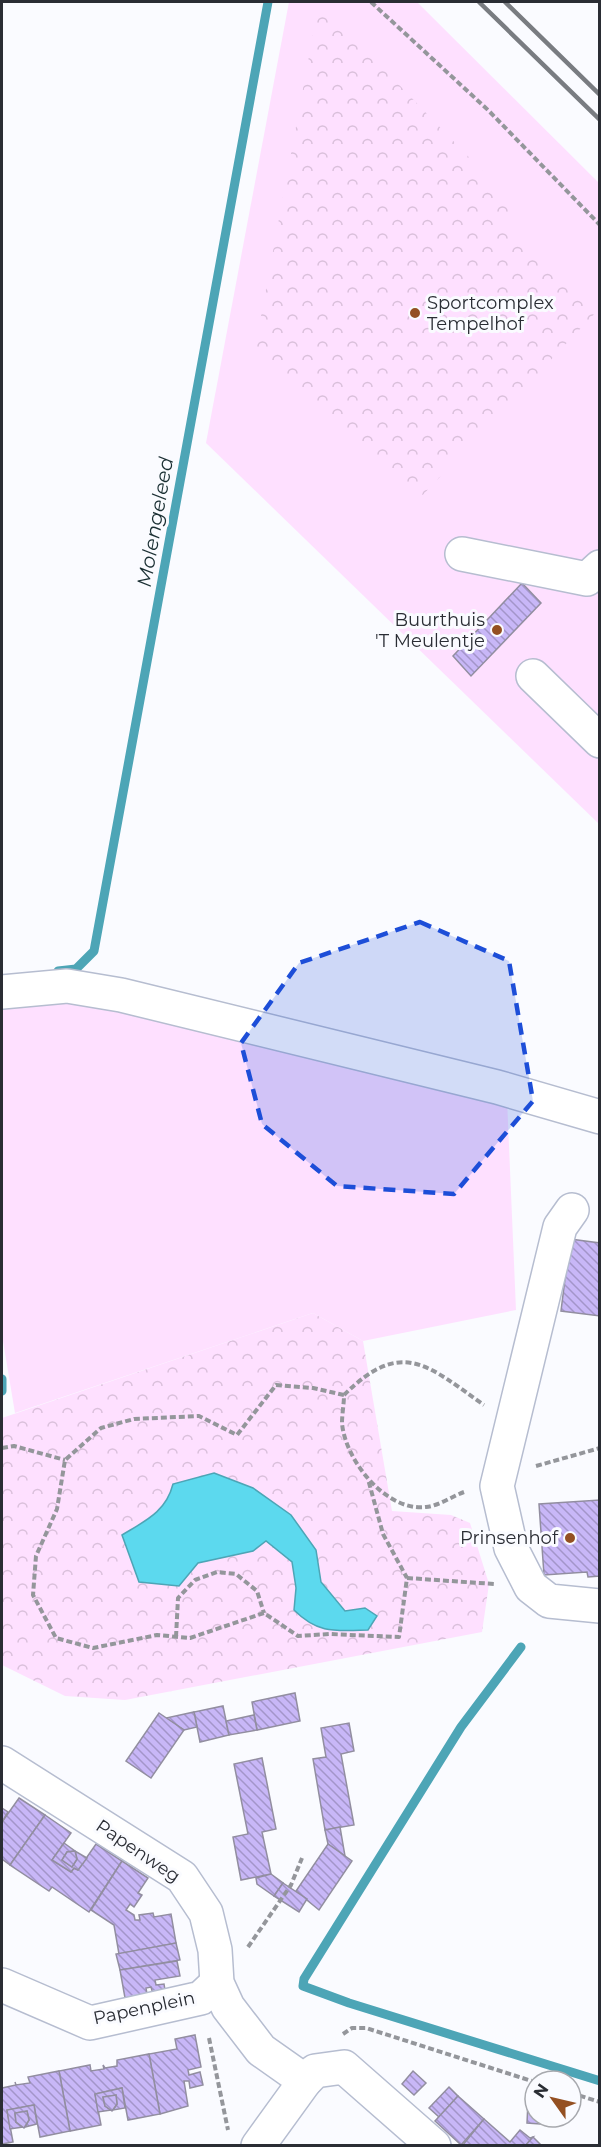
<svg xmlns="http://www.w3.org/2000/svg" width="601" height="2147" font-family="Montserrat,sans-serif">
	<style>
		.grass { fill: #fee0ff }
		.forest { fill: url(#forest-crowns) }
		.water { fill: #5cd9ee; stroke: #4da5b6; stroke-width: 1.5 }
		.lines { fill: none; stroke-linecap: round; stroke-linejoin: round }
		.stream { stroke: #4da5b6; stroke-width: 9 }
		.building { fill: url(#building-back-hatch); stroke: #928ea0; stroke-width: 1.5 }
		.minor-casing { stroke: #b6bdd0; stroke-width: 36 }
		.path { stroke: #94969b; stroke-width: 4; stroke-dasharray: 6 3; stroke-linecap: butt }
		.minor { stroke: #fff; stroke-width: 33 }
		.rail { stroke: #797c81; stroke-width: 4.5 }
		.marked { fill: #1d4ed8; fill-opacity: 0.2; stroke: #1d4ed8; stroke-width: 4.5; stroke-dasharray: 12 8; stroke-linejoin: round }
		.poi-dot { fill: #945022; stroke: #fafbff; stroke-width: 2 }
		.labels { text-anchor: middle; stroke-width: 6; stroke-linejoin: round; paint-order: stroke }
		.poi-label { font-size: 18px; fill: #2a2d34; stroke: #fafbff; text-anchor: end }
		.street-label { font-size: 18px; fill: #2a2d34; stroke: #fafbff }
		.water-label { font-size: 20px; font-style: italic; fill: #192e32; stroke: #fafbff }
	</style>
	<defs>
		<pattern id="forest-crowns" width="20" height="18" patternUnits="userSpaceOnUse" patternTransform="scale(1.5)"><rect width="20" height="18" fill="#fee0ff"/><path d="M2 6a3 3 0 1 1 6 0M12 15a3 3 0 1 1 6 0" fill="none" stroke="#dac0db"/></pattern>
		<pattern id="building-back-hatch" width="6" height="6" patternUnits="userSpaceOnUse" patternTransform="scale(1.5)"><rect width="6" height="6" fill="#c8b7f7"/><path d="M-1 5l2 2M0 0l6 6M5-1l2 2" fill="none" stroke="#a395c9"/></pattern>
	</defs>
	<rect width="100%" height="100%" fill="#fafbff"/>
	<g class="grass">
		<path d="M289 2H417L599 183V824L206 443Z"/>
		<path d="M65 996 507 1099 516 1310 363 1341 313 1313 15 1413 2 1335V1010Z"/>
	</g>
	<g class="forest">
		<path d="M319 2 516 206 507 221 599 309 418 500 254 354Z"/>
		<path d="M313 1313 363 1341 392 1511 451 1515 470 1523 489 1584 482 1632 125 1700 65 1696 2 1665V1418Z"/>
	</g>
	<path class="water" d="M214 1473 253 1488 291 1515 316 1550 321 1582 345 1611 365 1608 377 1616 368 1630C335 1631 318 1634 294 1610L296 1588 292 1562 266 1541 253 1551 198 1563 179 1586 139 1582 122 1535C145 1521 166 1512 173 1484Z"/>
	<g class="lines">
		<g class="stream">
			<path d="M58 971 76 969 94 951 268 2"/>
			<path d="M2 1379V1391"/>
			<path d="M521 1647 461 1727 304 1979 303 1986 349 2003 600 2081"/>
		</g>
	</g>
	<g class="building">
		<path d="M522 583 541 603 471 676 453 656Z"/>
		<path d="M570 1239 600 1243V1316L561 1311Z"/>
		<path d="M600 1500V1576L588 1577 587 1572 544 1575 539 1504Z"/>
		<path d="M295 1693 300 1721 257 1730 252 1702Z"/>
		<path d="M223 1706 229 1735 200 1742 194 1712Z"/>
		<path d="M194 1712 197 1727 184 1730 166 1718Z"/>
		<path d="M159 1713 184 1730 151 1778 126 1761Z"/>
		<path d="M254 1715 257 1730 229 1735 226 1721Z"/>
		<path d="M349 1723 354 1751 341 1754 354 1825 325 1830 313 1759 326 1757 321 1728Z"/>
		<path d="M262 1758 276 1829 262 1832 271 1874 241 1880 233 1837 248 1834 234 1764Z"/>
		<path d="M19 1798 45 1815 10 1865 2 1859V1822Z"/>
		<path d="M2 1808 8 1812 2 1822Z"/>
		<path d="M45 1815 71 1833 52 1860 71 1872 74 1868 78 1870 96 1844 122 1861 89 1912 52 1887 49 1891 10 1865Z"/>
		<path d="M340 1827 345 1856 328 1844 325 1830Z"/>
		<path d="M64 1843 75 1851 67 1852 62 1860 72 1867 77 1859 75 1851 87 1858 78 1870 74 1868 71 1872 52 1860Z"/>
		<path d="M328 1844 352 1861 319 1910 296 1891Z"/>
		<path d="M75 1851 77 1859 72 1867 62 1860 67 1852Z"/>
		<path d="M122 1861 148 1878 138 1893 142 1895 134 1907 130 1904 126 1910 134 1915 135 1920H140L139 1915 153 1913 154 1917 171 1914 176 1943 119 1954 114 1925 91 1910Z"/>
		<path d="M271 1874 283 1883 274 1896 257 1884 256 1878Z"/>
		<path d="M283 1883 307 1899 299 1912 274 1896Z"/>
		<path d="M176 1943 180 1960 120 1970 116 1954Z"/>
		<path d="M177 1961 180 1976 155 1980 156 1985 164 1984 166 1996 154 1998 151 1987 146 1988 147 1994 125 1998 120 1970Z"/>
		<path d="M195 2035 201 2067 188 2070 189 2075 200 2072 203 2085 190 2088 189 2081H184L188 2106 160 2114 149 2054 177 2049 175 2039Z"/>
		<path d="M149 2054 160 2114 128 2120 122 2088 95 2094 101 2125 70 2131 59 2071 90 2065 91 2071 104 2069 103 2065 105 2068 117 2066V2060Z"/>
		<path d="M59 2071 70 2131 40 2137 34 2105 7 2110 13 2142 2 2144V2082V2088L16 2085 15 2082 16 2085 30 2083 28 2077Z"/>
		<path d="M413 2071 426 2083 414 2095 402 2084Z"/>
		<path d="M449 2087 458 2096 439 2117 429 2108Z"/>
		<path d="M122 2088 125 2108 113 2110 117 2104 116 2095 103 2097 105 2106 111 2110 98 2112 95 2094Z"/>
		<path d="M116 2095 117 2104 112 2111 105 2106 103 2097Z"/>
		<path d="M458 2096 484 2119 461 2145 435 2121Z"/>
		<path d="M528 2101 535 2102V2117H540V2124L527 2123Z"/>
		<path d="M34 2105 37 2124 25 2127 29 2120 27 2111 15 2113 16 2122 23 2127 10 2129 7 2110Z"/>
		<path d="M27 2111 29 2120 24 2128 16 2122 15 2113Z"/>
		<path d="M484 2119 510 2142 520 2130 530 2138 533 2137 525 2146H462Z"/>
		<path d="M533 2137 542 2146H525Z"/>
	</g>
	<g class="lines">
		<defs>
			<g id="minor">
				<path d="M462 554 587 579 600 567"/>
				<path d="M533 676 600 741"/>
				<path d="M2 992 67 986 121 995 497 1087 600 1117"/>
				<path d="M572 1210 560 1227 497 1486 511 1548 531 1587 549 1601 600 1606"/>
				<path d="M2 1763 182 1877 206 1913 215 1950 217 1983 228 2007 261 2050 305 2081 315 2071 344 2067 434 2146"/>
				<path d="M2 1985 90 2023 201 1998 217 1983"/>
				<path d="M258 2146 305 2081"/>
			</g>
		</defs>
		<use href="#minor" class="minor-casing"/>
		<g class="path">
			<path d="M371 2 488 110 600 225"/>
			<path d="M344 1395 313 1388 276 1385 237 1435 199 1416 134 1419 101 1428 65 1460 57 1509 36 1556 33 1595 56 1638 93 1648 157 1635 190 1638 264 1613 298 1636 329 1634 399 1637 407 1578 383 1534 368 1479"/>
			<path d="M2 1448 14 1446 65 1460"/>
			<path d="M536 1466 600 1448"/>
			<path d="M464 1492C453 1496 438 1506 426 1507 386 1512 345 1460 342 1423 342 1414 344 1404 344 1395 402 1337 428 1366 484 1405"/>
			<path d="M407 1578 494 1584"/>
			<path d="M176 1637 178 1598 195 1580 217 1572 236 1574 257 1591 264 1613"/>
			<path d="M248 1947 291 1885 302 1858"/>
			<path d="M343 2034 352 2028H366L535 2082"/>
			<path d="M209 2038 228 2130"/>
			<path d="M571 2093 600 2102"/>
		</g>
		<use href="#minor" class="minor"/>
		<g class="rail">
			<path d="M479 2 600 120"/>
			<path d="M505 2 600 95"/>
		</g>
	</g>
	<path class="marked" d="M420 922 509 961 533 1101 454 1194 337 1186 262 1124 241 1043 299 963Z"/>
	<g class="poi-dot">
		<circle cx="415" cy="313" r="6"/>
		<circle cx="497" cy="630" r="6"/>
		<circle cx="570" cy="1538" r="6"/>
	</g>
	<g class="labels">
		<g class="poi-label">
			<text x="427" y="309" text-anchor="start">Sportcomplex<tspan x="427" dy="21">Tempelhof</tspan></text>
			<text x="485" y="626">Buurthuis<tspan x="485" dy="21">'T Meulentje</tspan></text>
			<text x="558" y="1544">Prinsenhof</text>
		</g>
		<g class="street-label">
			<text transform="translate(138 1851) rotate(34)" y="6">Papenweg</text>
			<text transform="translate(144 2008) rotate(-12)" y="6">Papenplein</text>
		</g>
		<g class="water-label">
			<text transform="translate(155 522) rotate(-80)" y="7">Molengeleed</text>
		</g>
	</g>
	<rect width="601" height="2147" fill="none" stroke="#2a2d34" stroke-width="6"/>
	<g transform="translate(553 2099) rotate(304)"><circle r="28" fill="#fafbff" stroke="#a7a9ae" stroke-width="1.5"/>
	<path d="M0-4.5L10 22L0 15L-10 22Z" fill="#945022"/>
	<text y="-9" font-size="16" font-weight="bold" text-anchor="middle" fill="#2a2d34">N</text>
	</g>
</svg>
